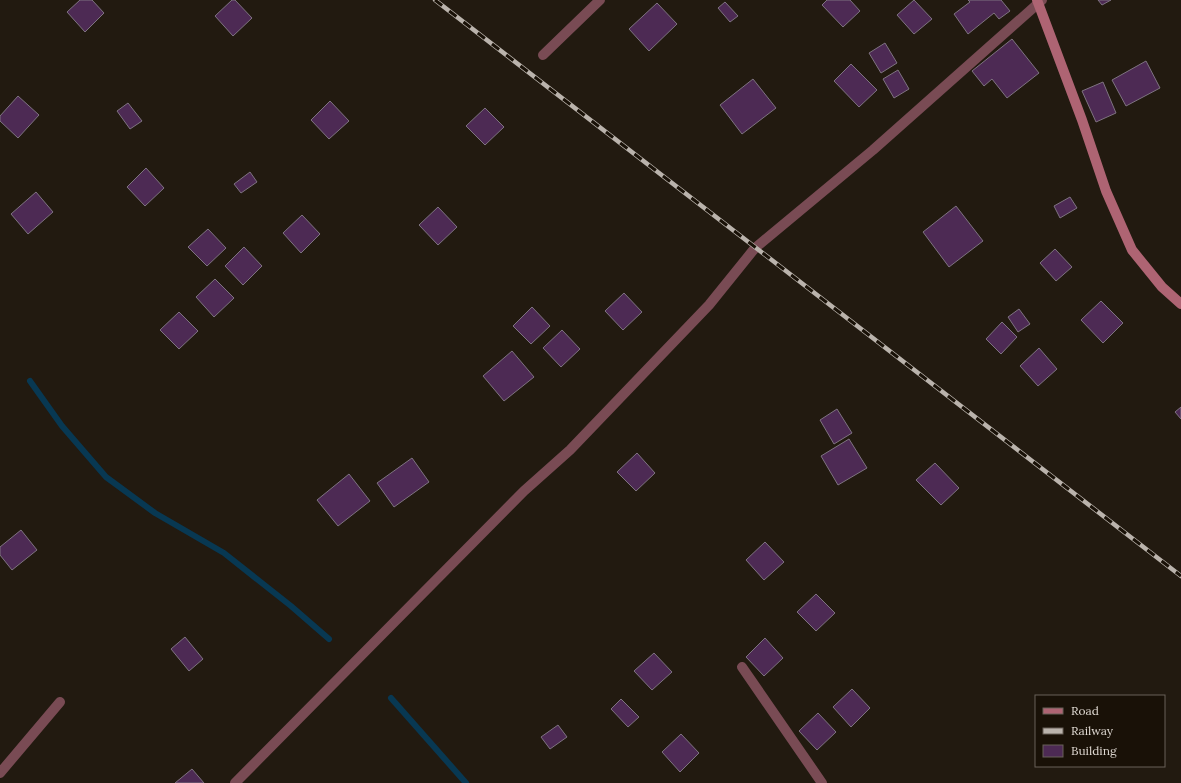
<svg xmlns="http://www.w3.org/2000/svg" width="1181" height="783" font-family="Lora,serif">
	<style>
		.lines { fill: none; stroke-linecap: round; stroke-linejoin: round }
		.stream { stroke: #083852; stroke-width: 6 }
		.building { fill: #4d2a54; stroke: #7e7380 }
		.minor { stroke: #794b54; stroke-width: 10 }
		.secondary { stroke: #ae6473; stroke-width: 10 }
		.rail-casing { stroke: #bab3ac; stroke-width: 4.5 }
		.rail { stroke: #191107; stroke-width: 3; stroke-dasharray: 9; stroke-linecap: butt }
	</style>
	<rect width="100%" height="100%" fill="#221a10"/>
	<g class="lines">
		<g class="stream">
			<path d="M30 381 62 426 106 477 155 513 224 553 291 606 329 639"/>
			<path d="M391 698 466 783"/>
		</g>
	</g>
	<g class="building">
		<path d="M80 0H92L104 13 85 32 67 12Z"/>
		<path d="M232 0H235L252 18 233 36 215 16Z"/>
		<path d="M827 0H850L860 11 843 27 822 5Z"/>
		<path d="M914 0 932 19 914 34 897 15Z"/>
		<path d="M968 0H1001L1010 11 999 19 994 13 968 34 954 14 970 2Z"/>
		<path d="M1098 0H1111L1102 5Z"/>
		<path d="M725 2 738 16 730 22 718 8Z"/>
		<path d="M657 3 677 24 649 51 629 29Z"/>
		<path d="M1012 39 1039 73 1007 98 992 79 984 86 972 71Z"/>
		<path d="M885 43 897 63 881 73 869 53Z"/>
		<path d="M1146 61 1160 88 1126 106 1112 80Z"/>
		<path d="M851 64 877 90 859 107 834 81Z"/>
		<path d="M898 70 909 89 894 98 883 79Z"/>
		<path d="M753 79 776 108 742 134 720 105Z"/>
		<path d="M1103 82 1116 113 1096 122 1082 91Z"/>
		<path d="M18 96 39 115 18 138 0 121V116Z"/>
		<path d="M330 101 349 121 329 139 311 120Z"/>
		<path d="M128 103 142 121 130 129 117 111Z"/>
		<path d="M485 108 504 127 485 145 466 126Z"/>
		<path d="M146 168 164 188 145 206 127 187Z"/>
		<path d="M250 172 257 182 241 193 234 184Z"/>
		<path d="M36 192 53 212 28 234 11 214Z"/>
		<path d="M1070 197 1077 208 1060 218 1054 206Z"/>
		<path d="M956 206 983 241 949 267 923 232Z"/>
		<path d="M438 207 457 227 438 245 419 225Z"/>
		<path d="M302 215 320 234 301 253 283 233Z"/>
		<path d="M208 229 226 248 207 266 188 247Z"/>
		<path d="M244 247 262 266 243 285 225 266Z"/>
		<path d="M1055 249 1072 267 1056 281 1040 263Z"/>
		<path d="M215 279 234 298 214 317 196 297Z"/>
		<path d="M624 293 642 312 623 330 605 311Z"/>
		<path d="M1101 301 1123 323 1103 343 1081 320Z"/>
		<path d="M532 307 550 326 531 344 513 326Z"/>
		<path d="M1019 309 1030 324 1018 332 1008 317Z"/>
		<path d="M179 312 198 331 179 349 160 330Z"/>
		<path d="M1002 322 1017 337 1001 354 986 339Z"/>
		<path d="M562 330 580 349 561 367 543 348Z"/>
		<path d="M1039 348 1057 369 1038 386 1020 366Z"/>
		<path d="M512 351 534 377 504 401 483 376Z"/>
		<path d="M1181 407V419L1175 412Z"/>
		<path d="M837 409 852 433 834 444 820 420Z"/>
		<path d="M849 439 867 468 838 485 821 456Z"/>
		<path d="M637 453 655 473 636 491 617 472Z"/>
		<path d="M412 458 429 482 394 507 377 483Z"/>
		<path d="M935 463 959 488 941 505 916 480Z"/>
		<path d="M349 474 370 501 338 526 317 500Z"/>
		<path d="M21 530 37 550 12 570 0 555V547Z"/>
		<path d="M765 542 784 562 764 580 746 560Z"/>
		<path d="M816 594 835 613 816 631 797 612Z"/>
		<path d="M185 637 203 659 189 671 171 649Z"/>
		<path d="M765 638 783 658 764 676 746 657Z"/>
		<path d="M654 653 672 672 652 690 634 671Z"/>
		<path d="M852 689 870 708 851 727 833 707Z"/>
		<path d="M621 699 639 717 628 727 611 709Z"/>
		<path d="M818 713 836 732 817 750 799 731Z"/>
		<path d="M558 725 567 737 550 749 541 737Z"/>
		<path d="M681 734 699 753 680 772 662 752Z"/>
		<path d="M192 769 204 783H175Z"/>
	</g>
	<g class="lines">
		<g class="minor">
			<path d="M543 55 600 0"/>
			<path d="M742 667 822 783"/>
			<path d="M0 773 60 702"/>
			<path d="M235 783 524 491 570 450 709 305 755 248 873 150 1042 0"/>
		</g>
		<path class="secondary" d="M1037 0 1082 120 1106 191 1132 250 1162 287 1181 304"/>
		<defs>
			<path id="rail" d="M435 0 1181 576"/>
		</defs>
		<use href="#rail" class="rail-casing"/>
		<use href="#rail" class="rail"/>
	</g>
	<rect x="1035" y="695" width="130" height="72" fill="#191107" stroke="#686158"/>
	<rect x="1043" y="708" width="20" height="6" fill="#ae6473" stroke="#686158"/>
	<text x="1071" y="715" font-size="12" fill="#ded8d1">Road</text>
	<rect x="1043" y="728" width="20" height="6" fill="#bab3ac" stroke="#686158"/>
	<text x="1071" y="735" font-size="12" fill="#ded8d1">Railway</text>
	<rect x="1043" y="745" width="20" height="12" fill="#4d2a54" stroke="#686158"/>
	<text x="1071" y="755" font-size="12" fill="#ded8d1">Building</text>
</svg>
